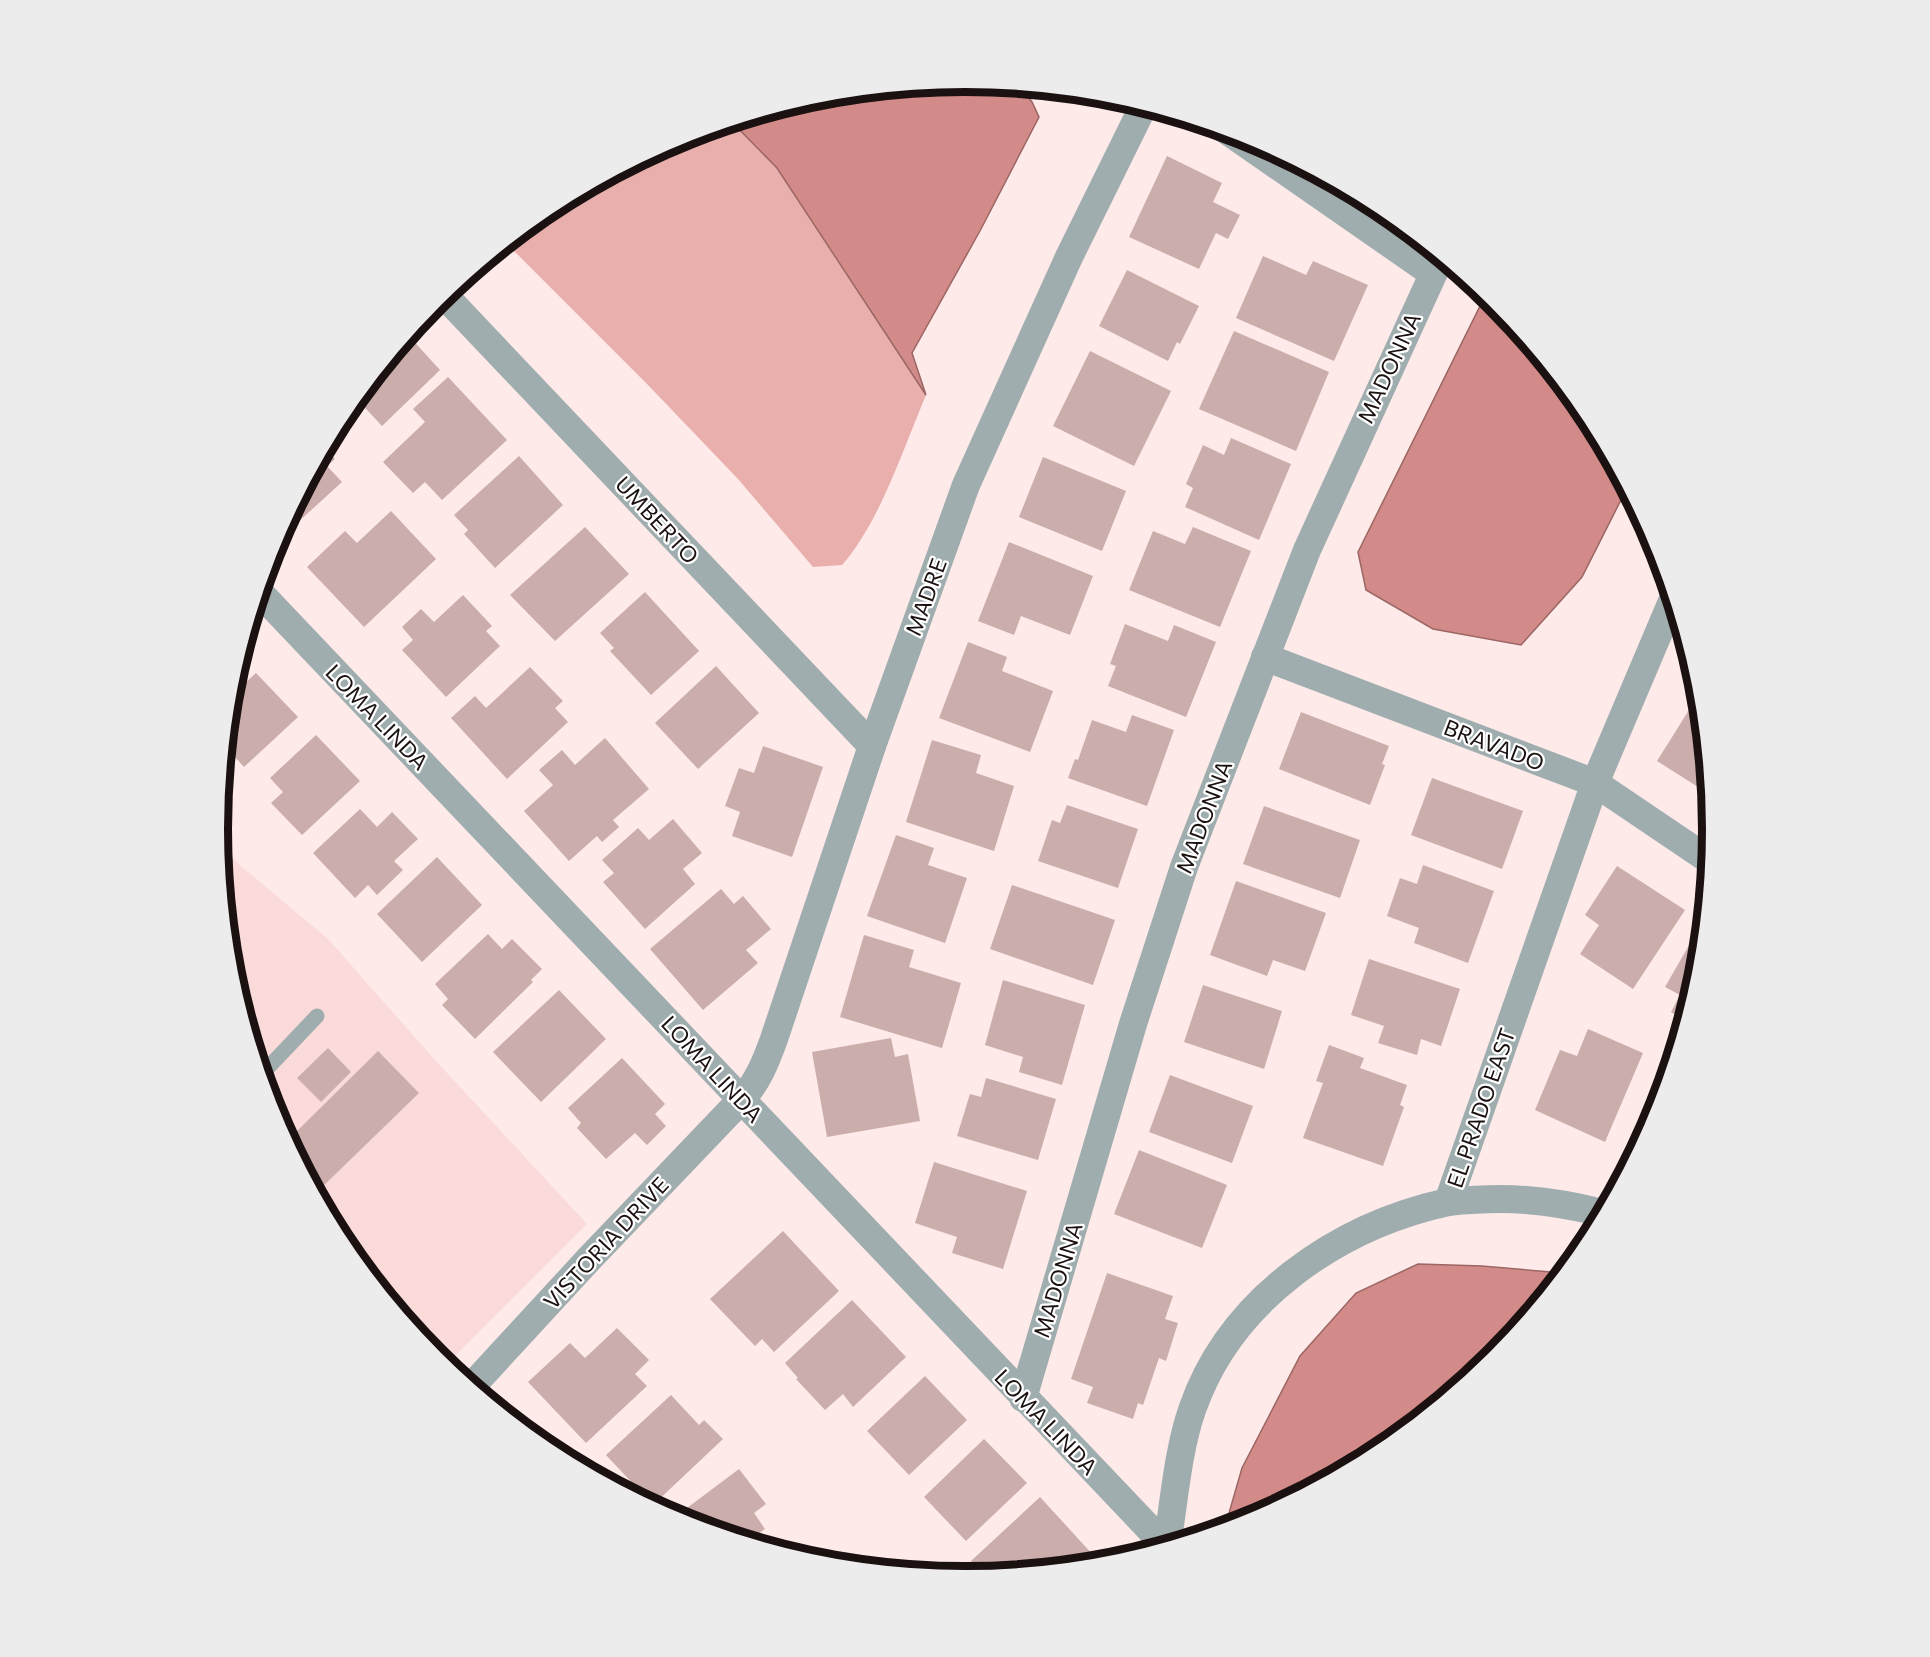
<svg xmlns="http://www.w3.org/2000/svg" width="1930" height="1657" font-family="Commissioner,sans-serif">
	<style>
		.built { fill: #fadbd9 }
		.green { fill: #e8afac }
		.water { fill: #d28b88; stroke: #9b6664; stroke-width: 1.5 }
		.building { fill: #cbaeac }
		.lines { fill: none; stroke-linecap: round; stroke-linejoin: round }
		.service { stroke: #a0adaf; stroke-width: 15 }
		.minor { stroke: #a0adaf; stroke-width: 28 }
		.labels { text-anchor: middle; stroke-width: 4.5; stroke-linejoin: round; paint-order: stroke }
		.street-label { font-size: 22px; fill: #1b1111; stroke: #fff }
		.rim { fill: none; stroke: #1b1111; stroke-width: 8 }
	</style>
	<rect width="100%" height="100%" fill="#fdeae9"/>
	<path class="built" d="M219 843 242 867 329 940 435 1060 587 1224 446 1365 436 1357 343 1243 274 1114 232 974Z"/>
	<path class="green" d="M732 122 777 168 926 395C903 449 880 522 842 565L813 567 738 479 649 386 506 243 550 207 679 138Z"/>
	<g class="water">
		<path d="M965 81 1020 86 1032 102 1039 117 981 229 912 353 926 395 777 168 732 122 820 95Z"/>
		<path d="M1486 294 1494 300 1587 414 1627 488 1582 577 1521 645 1433 629 1366 590 1358 552Z"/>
		<path d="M1418 1264 1482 1266 1563 1273 1493 1357 1380 1450 1251 1519 1225 1527 1242 1468 1300 1356 1356 1293Z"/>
	</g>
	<g class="building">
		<path d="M1167 156 1222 183 1213 202 1240 215 1228 239 1216 233 1199 269 1129 237Z"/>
		<path d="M1263 256 1306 275 1313 261 1368 285 1334 361 1236 318Z"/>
		<path d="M1127 270 1199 306 1180 344 1177 342 1168 361 1099 326Z"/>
		<path d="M1234 331 1329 372 1296 451 1199 409Z"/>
		<path d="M408 335 440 370 382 426 356 398Z"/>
		<path d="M1090 351 1171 391 1134 466 1053 426Z"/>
		<path d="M448 377 507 440 442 500 425 482 413 493 383 462 425 422 413 409Z"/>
		<path d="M1231 438 1291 464 1259 540 1185 507 1193 488 1186 484 1203 445 1224 455Z"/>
		<path d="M325 448 335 459 327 466 342 482 286 533 282 529Z"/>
		<path d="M519 456 563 505 495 568 464 534 468 530 454 515Z"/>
		<path d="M1043 457 1126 491 1102 551 1019 517Z"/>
		<path d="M391 511 436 559 364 627 307 567 345 531 357 543Z"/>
		<path d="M585 527 629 574 555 641 510 595Z"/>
		<path d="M1193 527 1251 551 1220 627 1129 590 1153 531 1185 544Z"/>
		<path d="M1009 542 1093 576 1070 635 1021 616 1014 635 978 621Z"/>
		<path d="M645 592 699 651 651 695 610 651 614 648 600 633Z"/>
		<path d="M463 595 492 626 486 631 500 646 446 697 402 650 413 640 402 627 421 609 434 622Z"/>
		<path d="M1125 624 1168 641 1174 625 1216 642 1186 717 1108 686 1116 666 1110 664Z"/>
		<path d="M968 642 1007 657 1002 671 1053 691 1030 752 939 718Z"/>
		<path d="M716 666 759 713 698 769 655 723Z"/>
		<path d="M530 667 563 701 555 708 568 722 507 779 451 718 475 696 486 708Z"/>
		<path d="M256 673 298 717 244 767 226 747 230 697Z"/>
		<path d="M1699 694 1709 794 1657 761Z"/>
		<path d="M1301 712 1389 746 1382 764 1385 765 1370 805 1279 769Z"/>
		<path d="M1132 715 1174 730 1147 806 1068 778 1075 759 1078 760 1092 720 1126 732Z"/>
		<path d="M316 735 360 781 302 835 271 803 283 792 270 778Z"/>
		<path d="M605 738 649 789 613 820 619 827 602 842 597 836 569 861 524 811 553 785 539 770 562 750 575 765Z"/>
		<path d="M932 740 981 755 976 773 1014 786 994 851 906 822Z"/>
		<path d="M763 746 823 767 792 857 732 836 740 812 725 806 739 768 754 773Z"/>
		<path d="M1432 778 1523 811 1502 869 1411 835Z"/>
		<path d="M1067 805 1138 829 1118 888 1038 861 1052 820 1060 823Z"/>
		<path d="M1264 806 1360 840 1340 898 1243 864Z"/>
		<path d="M360 809 377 827 392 812 418 839 394 861 403 870 377 895 368 885 355 898 313 853Z"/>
		<path d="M673 819 702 853 683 869 695 884 645 929 603 882 614 873 602 860 638 828 649 840Z"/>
		<path d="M896 835 934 848 928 865 967 878 945 943 867 916Z"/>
		<path d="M437 857 482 905 422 962 377 914Z"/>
		<path d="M1423 865 1494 891 1468 963 1414 943 1419 928 1387 916 1400 878 1417 884Z"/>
		<path d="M1617 866 1685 910 1633 989 1580 954 1599 925 1585 915Z"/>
		<path d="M1236 881 1326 913 1305 971 1273 960 1267 976 1210 955Z"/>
		<path d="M1012 885 1115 920 1093 985 990 949Z"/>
		<path d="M721 889 734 904 743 896 771 929 746 950 758 963 703 1010 650 949Z"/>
		<path d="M1704 919 1698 975 1684 1020 1671 1012 1680 995 1665 987Z"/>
		<path d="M488 934 502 949 512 939 542 969 531 980 533 982 475 1039 442 1005 448 999 435 984Z"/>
		<path d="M864 935 914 950 909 967 961 983 942 1048 840 1017Z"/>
		<path d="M1369 959 1460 989 1441 1046 1421 1039 1417 1055 1378 1043 1384 1026 1351 1015Z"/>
		<path d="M1003 980 1085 1005 1062 1085 1019 1072 1023 1057 985 1045Z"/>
		<path d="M1203 985 1282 1011 1264 1069 1184 1042Z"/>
		<path d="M559 990 606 1039 541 1102 493 1052Z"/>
		<path d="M1588 1029 1643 1053 1605 1142 1535 1110 1560 1050 1577 1056Z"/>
		<path d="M891 1038 895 1057 908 1054 920 1121 827 1137 812 1052Z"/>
		<path d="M1329 1045 1364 1058 1360 1068 1407 1085 1400 1105 1404 1107 1383 1166 1303 1138 1323 1083 1316 1081Z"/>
		<path d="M328 1048 351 1072 321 1102 297 1078Z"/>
		<path d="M378 1051 419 1093 316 1193 288 1140Z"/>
		<path d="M622 1058 665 1104 655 1114 666 1126 647 1145 635 1133 606 1159 577 1128 581 1123 568 1108Z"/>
		<path d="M1170 1075 1253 1106 1232 1163 1149 1132Z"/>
		<path d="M986 1078 1056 1099 1038 1160 957 1136 970 1094 981 1097Z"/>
		<path d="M1662 1091 1655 1115 1634 1156 1626 1151Z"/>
		<path d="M1139 1150 1227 1185 1202 1248 1114 1214Z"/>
		<path d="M934 1162 1027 1191 1003 1269 952 1253 957 1237 915 1223Z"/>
		<path d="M783 1231 839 1291 774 1352 762 1339 755 1346 710 1299Z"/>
		<path d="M1107 1273 1173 1296 1165 1319 1178 1323 1166 1361 1159 1358 1143 1405 1138 1403 1133 1419 1087 1403 1093 1387 1071 1379Z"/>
		<path d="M852 1300 906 1357 853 1407 843 1394 825 1410 796 1379 798 1378 785 1363Z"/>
		<path d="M617 1328 649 1360 635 1374 647 1386 586 1443 528 1382 570 1343 585 1358Z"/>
		<path d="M925 1376 967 1420 909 1475 867 1431Z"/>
		<path d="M671 1395 699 1425 704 1420 723 1439 653 1505 606 1455Z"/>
		<path d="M984 1439 1027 1483 966 1541 924 1497Z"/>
		<path d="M739 1469 766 1504 754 1513 765 1529 749 1540 675 1517Z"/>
		<path d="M1040 1497 1094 1556 1085 1564 983 1574 971 1561Z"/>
		<path d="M862 1557 863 1566 830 1563V1562Z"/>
	</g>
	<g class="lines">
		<path class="service" d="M262 1074 317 1016"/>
		<g class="minor">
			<path d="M1226 130 1432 273"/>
			<path d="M443 294 872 746"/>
			<path d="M259 592 1165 1545"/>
			<path d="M1265 657 1595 783 1709 860"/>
			<path d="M1448 1202C1507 1196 1546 1199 1603 1213"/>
			<path d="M472 1386 589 1259 741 1100C758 1082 766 1061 774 1039L872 746 966 485 1069 257 1144 105"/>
			<path d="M1023 1398 1133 1024 1184 867 1307 550 1441 257"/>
			<path d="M1167 1545C1174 1502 1178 1450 1192 1410 1230 1299 1338 1226 1448 1202L1595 783 1673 599"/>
		</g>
	</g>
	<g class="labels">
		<g class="street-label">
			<text transform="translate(1389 368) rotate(-65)" y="8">MADONNA</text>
			<text transform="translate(657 520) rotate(47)" y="8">UMBERTO</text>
			<text transform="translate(926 597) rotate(-70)" y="8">MADRE</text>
			<text transform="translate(377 717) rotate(46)" y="8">LOMA LINDA</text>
			<text transform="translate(1494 745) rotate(21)" y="8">BRAVADO</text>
			<text transform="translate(1204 817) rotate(-69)" y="8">MADONNA</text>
			<text transform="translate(712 1069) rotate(47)" y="8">LOMA LINDA</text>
			<text transform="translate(1481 1108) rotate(-71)" y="8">EL PRADO EAST</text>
			<text transform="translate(606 1243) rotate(-47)" y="8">VISTORIA DRIVE</text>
			<text transform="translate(1058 1280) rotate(-73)" y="8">MADONNA</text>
			<text transform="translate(1046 1422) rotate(46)" y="8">LOMA LINDA</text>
		</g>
	</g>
	<path d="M0 0H1930V1657H0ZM228 829a737 737 0 1 1 1474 0a737 737 0 1 1-1474 0Z" fill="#edecec" fill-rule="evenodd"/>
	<path class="rim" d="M228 829a737 737 0 1 1 1474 0a737 737 0 1 1-1474 0Z"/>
</svg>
